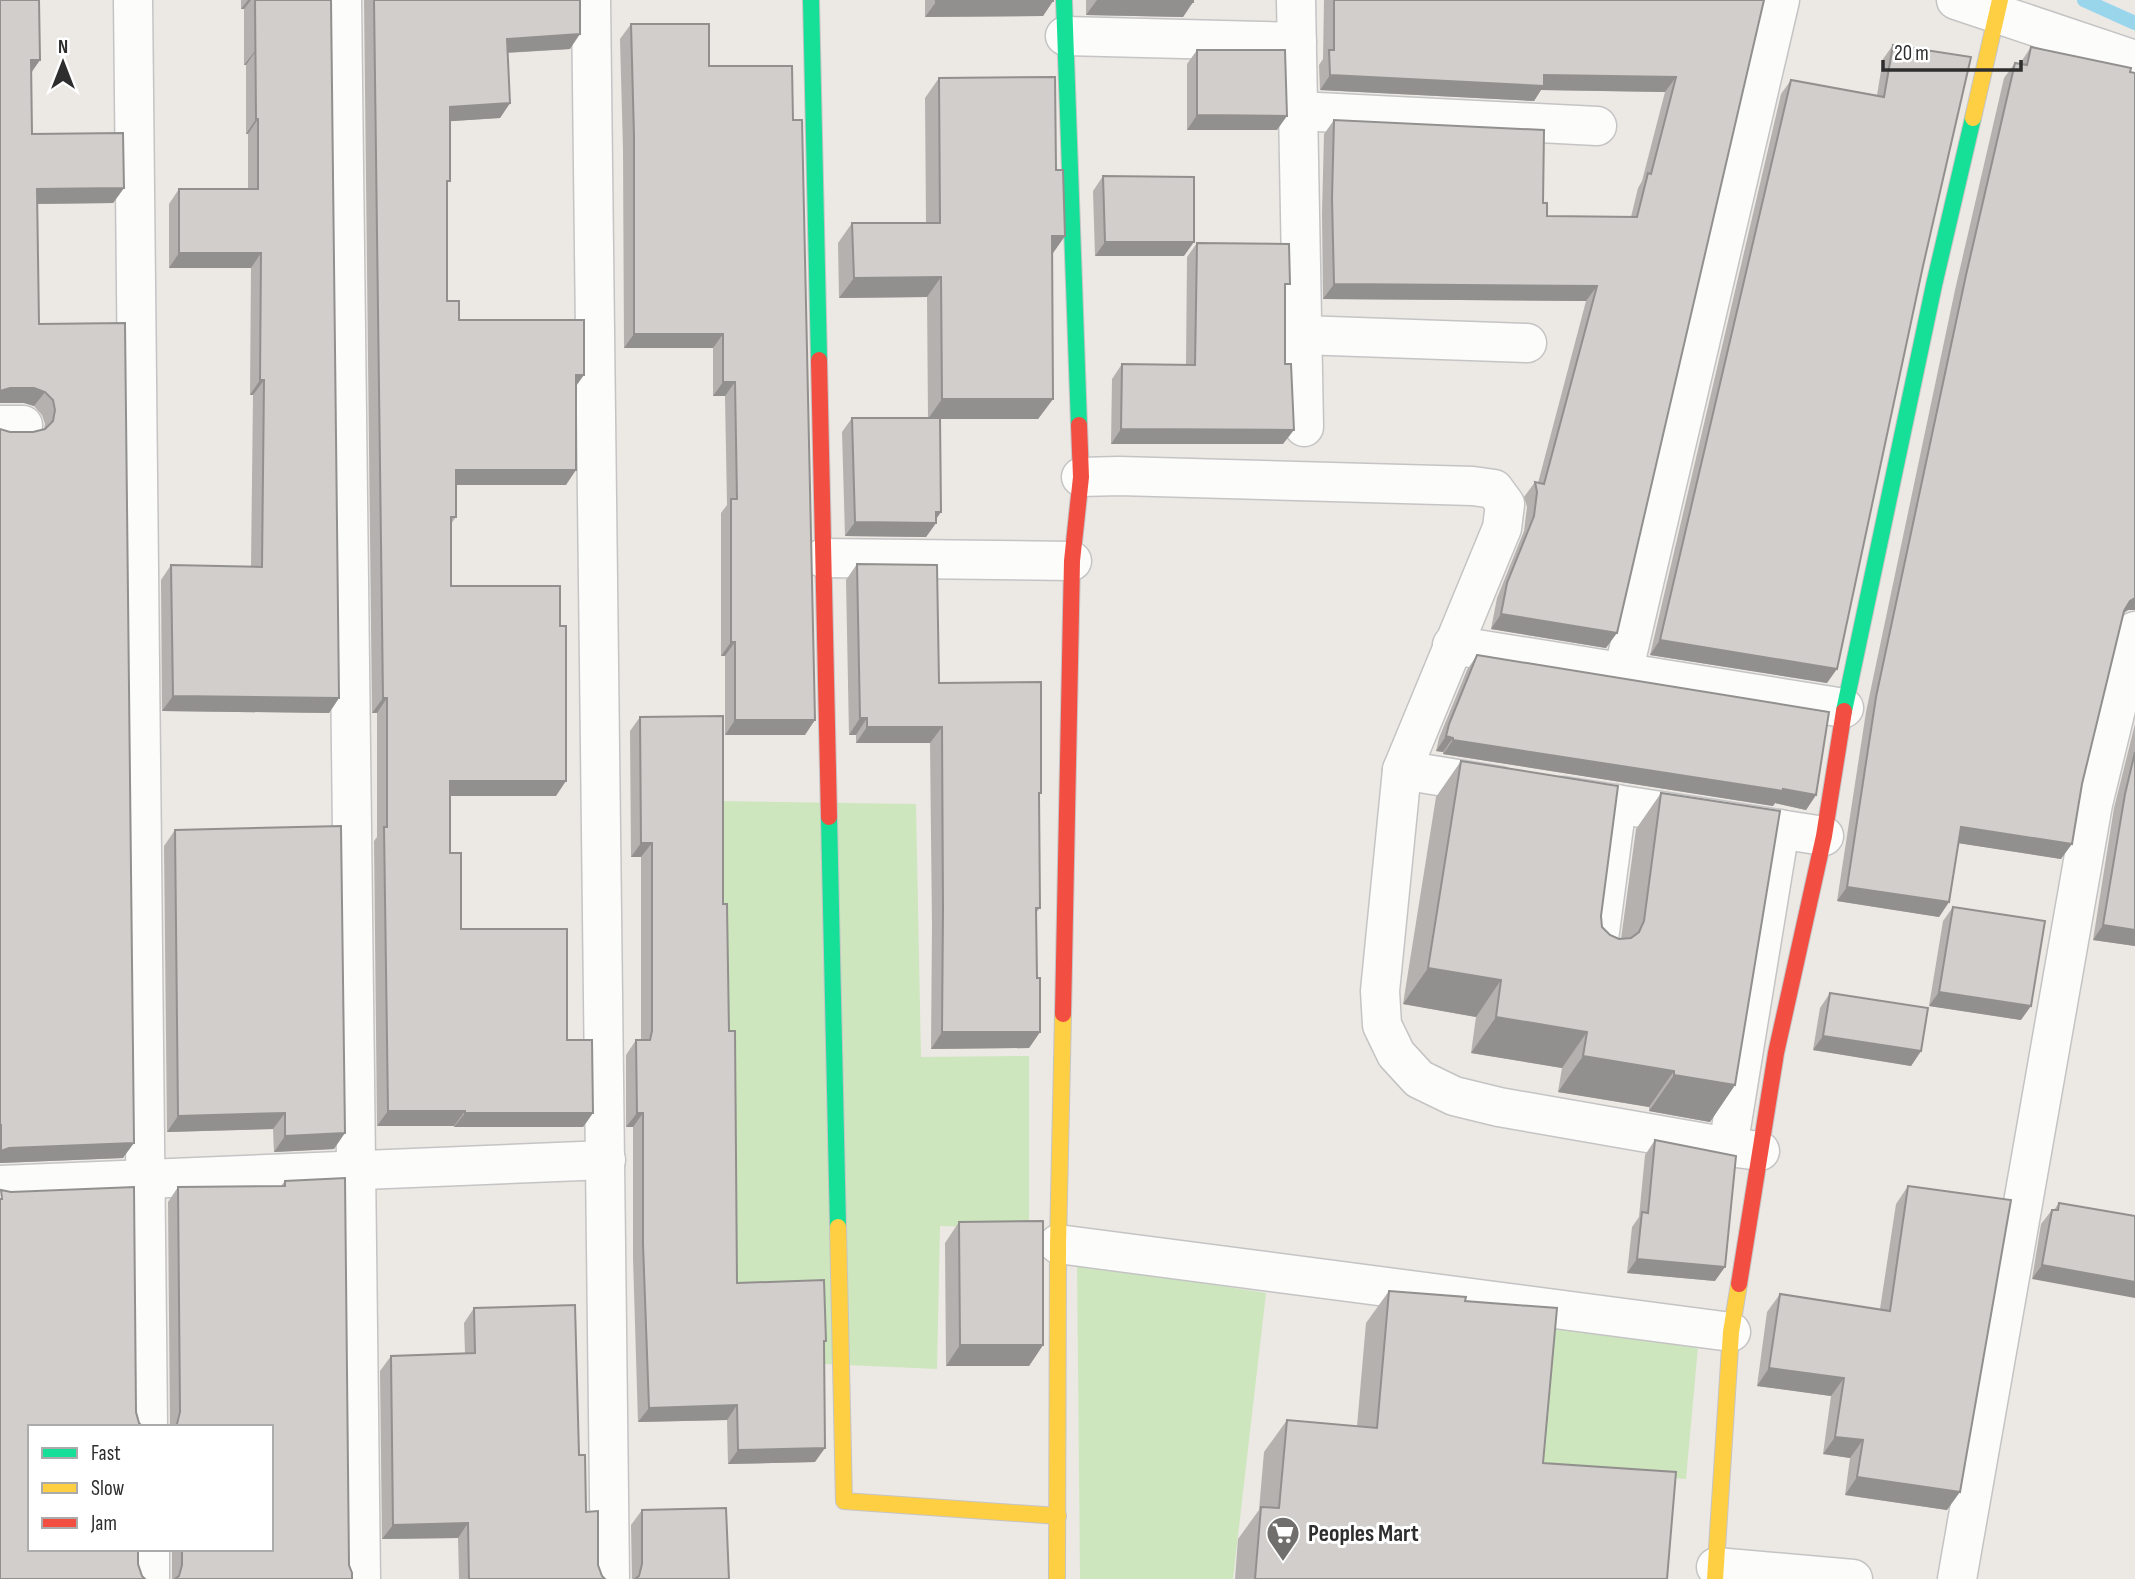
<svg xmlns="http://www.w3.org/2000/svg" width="2135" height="1579" font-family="'Sofia Sans Condensed',sans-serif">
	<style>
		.grass { fill: #cee6be }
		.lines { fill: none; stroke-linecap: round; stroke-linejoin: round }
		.stream { stroke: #99d6ec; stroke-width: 14 }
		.street-casing { stroke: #c5c4c5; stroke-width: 41 }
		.fast-casing { stroke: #c5c4c5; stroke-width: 18 }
		.slow-casing { stroke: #c5c4c5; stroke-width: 18 }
		.jam-casing { stroke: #c5c4c5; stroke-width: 18 }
		.street { stroke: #fcfcfb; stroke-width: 38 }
		.fast { stroke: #16e098; stroke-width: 16 }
		.slow { stroke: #ffcf43; stroke-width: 16 }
		.jam { stroke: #f24e42; stroke-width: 16 }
		.wall { fill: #b4b1af }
		.shaded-wall { fill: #92908e }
		.building { fill: #d1cecb; stroke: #92908e; stroke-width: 2 }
		.labels { text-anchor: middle; stroke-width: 6; stroke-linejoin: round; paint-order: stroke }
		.poi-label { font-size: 24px; font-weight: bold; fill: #2e2e2e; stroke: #fff; text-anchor: start }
	</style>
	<rect width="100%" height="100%" fill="#ece8e4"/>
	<g class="grass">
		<path d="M720 801 916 804 921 1057 1029 1056V1228L940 1226 937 1369 825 1364 735 1287Z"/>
		<path d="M1077 1263 1266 1293 1233 1579H1080Z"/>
		<path d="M1548 1322 1699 1336 1686 1479 1536 1467Z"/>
	</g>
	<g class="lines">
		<path class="stream" d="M2084 0 2135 23"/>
		<defs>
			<g id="street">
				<path d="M133 0 148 1427"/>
				<path d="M342 0 361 1579"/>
				<path d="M591 0 610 1579"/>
				<path d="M1296 0 1304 427"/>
				<path d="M1956 0 2135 60"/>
				<path d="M1065 36 1297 42"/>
				<path d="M1298 111 1597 126"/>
				<path d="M1302 335 1527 343"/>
				<path d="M0 425H23"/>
				<path d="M1081 477 1119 476 1473 486 1494 489 1505 504 1502 528 1402 770 1380 991 1382 1025 1396 1054 1419 1079 1454 1096 1499 1107 1728 1147 1760 1151"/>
				<path d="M823 558 1072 561"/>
				<path d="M1452 645 1844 708"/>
				<path d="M1623 673 1780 0"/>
				<path d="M1402 770 1500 786"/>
				<path d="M1563 796 1824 836"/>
				<path d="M1597 954 1617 804"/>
				<path d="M1728 1147 1780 829"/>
				<path d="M0 1185 606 1160"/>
				<path d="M1058 1244 1731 1332"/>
				<path d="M150 1549V1579"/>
				<path d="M1716 1567 1853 1579"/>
				<path d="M1957 1579 2093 804 2135 631"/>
			</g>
			<g id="fast">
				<path d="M811 0 819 360"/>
				<path d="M1064 0 1079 425"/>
				<path d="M1844 711 1934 285 1973 118"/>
				<path d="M829 817 838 1227"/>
			</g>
			<g id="slow">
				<path d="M1973 118 2000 0"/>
				<path d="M838 1227 844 1501 1058 1516"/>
				<path d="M1057 1579 1058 1244 1063 1014"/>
				<path d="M1715 1579 1731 1332 1739 1284"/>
			</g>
			<g id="jam">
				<path d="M819 360 829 817"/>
				<path d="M1063 1014 1072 561 1081 477 1079 425"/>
				<path d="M1739 1284 1776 1053 1824 836 1844 711"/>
			</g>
		</defs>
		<use href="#street" class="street-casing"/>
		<use href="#fast" class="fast-casing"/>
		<use href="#slow" class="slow-casing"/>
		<use href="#jam" class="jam-casing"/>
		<use href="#street" class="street"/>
		<use href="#fast" class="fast"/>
		<use href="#slow" class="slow"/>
		<use href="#jam" class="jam"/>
	</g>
	<g class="wall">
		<path d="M0 0 40 60 32 72V134L124 188 113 203 37 204 39 324 125 323 123 1158 0 1163V429L10 432H33L44 429 45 424 42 415 34 406 24 403H0Z"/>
		<path d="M241 0H331L339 698 329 713 162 711 161 580 171 565 251 567 253 395H250L251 268H169V204L179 189H248V134H246V65H244V9H241Z"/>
		<path d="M364 0H580L570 49 508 53 510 103 500 118 450 121 447 185V301L459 320 576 386 566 485H456V517L451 524V586L556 796H450V853L461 929 567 1040 593 1113 583 1127H454V1126H377L374 841 377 837V713H372Z"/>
		<path d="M925 0H1053V1L1043 16 925 17Z"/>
		<path d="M1086 0H1193V2L1183 17 1086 15Z"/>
		<path d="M1324 0H1764L1606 648 1491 629 1497 598 1524 531 1527 507 1524 497 1535 482 1538 483 1586 301 1323 299 1322 213 1324 134 1334 120 1543 203 1547 216 1631 217 1638 188 1642 181 1665 92 1541 90 1534 101 1320 90 1319 65 1323 59Z"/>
		<path d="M631 24 709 66 805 735H725V656H721V513L727 505 725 396H713V348H624L623 150 620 39Z"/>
		<path d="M1893 45 1827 683 1650 655 1781 94 1791 80 1877 95 1883 59Z"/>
		<path d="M2031 47 2130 72 2128 610 2124 613 2061 859 1958 843 1949 902 1939 917 1837 901 1866 712 1955 290 2004 78 2015 63 2020 64 2021 62Z"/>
		<path d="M1197 50 1277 130H1187V64Z"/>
		<path d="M939 78 1052 256 1053 399 1038 419H940L941 512 936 519V523L926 537 845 536 842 432 852 418H928L927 297 839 298 838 243 852 223H926L925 98Z"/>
		<path d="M1103 176 1184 256H1095L1093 191Z"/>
		<path d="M1197 243 1285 290 1283 444H1111L1112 379 1122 364 1186 365 1187 257Z"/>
		<path d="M857 564 939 683 1039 796 1040 908 1036 913 1037 978 1040 1032 1029 1048 931 1049 932 925 930 743H856V735H849L846 580Z"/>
		<path d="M1477 655 1816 795 1806 810 1775 803 1773 806 1443 754V752L1436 751 1439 738 1467 670Z"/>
		<path d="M640 717 723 904 729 1031 737 1283 826 1341 824 1344 815 1462 728 1464 727 1420 638 1422 633 1258V1127H626V1055L636 1040H641V857H631L630 731Z"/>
		<path d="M2135 724V946L2093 940 2114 808Z"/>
		<path d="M1461 761 1601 916 1602 927 1610 935 1619 939H1621L1636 829 1661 793 1735 1085 1710 1122 1649 1111V1107L1558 1092 1562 1068 1471 1053 1476 1017 1403 1004 1436 797Z"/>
		<path d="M175 830 334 1149 274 1152 273 1129 167 1132 164 846Z"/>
		<path d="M1953 907 2021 1020 1929 1006 1943 921Z"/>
		<path d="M1830 993 1921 1051 1911 1066 1813 1050 1820 1008Z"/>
		<path d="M1655 1140 1715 1281 1627 1273 1632 1227 1639 1217 1645 1155Z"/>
		<path d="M285 1181 352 1579H172V1549H271V1427H170L168 1202 178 1187 281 1186Z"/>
		<path d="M1908 1186 1947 1510 1845 1495 1850 1458 1823 1454 1831 1396 1757 1386 1767 1312 1780 1294 1880 1309 1896 1204Z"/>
		<path d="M2059 1203 2135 1216 2032 1279 2041 1224 2052 1210H2054Z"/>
		<path d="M959 1222 1043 1345 1029 1366H946L945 1243Z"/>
		<path d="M1389 1291 1465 1301 1543 1463 1667 1579H1235L1238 1539 1259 1510 1264 1452 1287 1420 1357 1426 1366 1323Z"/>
		<path d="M474 1308 579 1455 586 1512 598 1565 602 1576 605 1579H459L458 1538 382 1539 380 1371 391 1356 465 1353 464 1323Z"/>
		<path d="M642 1510 729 1579H632L631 1525Z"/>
	</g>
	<g class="shaded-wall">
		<path d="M248 0H251L244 9H241Z"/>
		<path d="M1097 0 1193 2 1183 17 1086 15Z"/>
		<path d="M1053 1 1043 16 925 17 936 2Z"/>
		<path d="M580 34 570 49 497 53 507 39Z"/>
		<path d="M255 51H256L246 65H244Z"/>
		<path d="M31 60H40L29 75Z"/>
		<path d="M1330 75H1544L1676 77 1665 92 1541 90 1534 101 1320 90Z"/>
		<path d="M510 103 500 118 439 122 450 107Z"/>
		<path d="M1197 115 1287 116 1277 130H1187Z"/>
		<path d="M256 119H258L248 134H246Z"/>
		<path d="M124 188 113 203 27 204 37 189Z"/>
		<path d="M1052 236H1065L1051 256Z"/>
		<path d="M1105 242H1194L1184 256H1095Z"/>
		<path d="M179 253H261L251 268H169Z"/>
		<path d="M941 277 927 297 839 298 854 278Z"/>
		<path d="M1334 284 1597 286 1586 301 1323 299Z"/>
		<path d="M634 334H723L713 348H624Z"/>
		<path d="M576 375H584L574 389Z"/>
		<path d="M260 380H264L253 395H250Z"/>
		<path d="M723 382H735L725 396H713Z"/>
		<path d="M10 388H34L45 392 34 406 24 403H0V391Z"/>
		<path d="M942 399H1053L1038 419H928Z"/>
		<path d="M1121 429 1294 430 1283 444H1111Z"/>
		<path d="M456 470H576L566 485H446Z"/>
		<path d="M936 512H941L933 523H936L926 537 845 536 855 522Z"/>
		<path d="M2135 598V610H2128L2120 615 2130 601Z"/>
		<path d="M1501 614 1617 633 1606 648 1491 629Z"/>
		<path d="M1660 640 1837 669 1827 683 1650 655Z"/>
		<path d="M731 642H735L725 656H721Z"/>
		<path d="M173 696 339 698 329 713 162 711Z"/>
		<path d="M383 698H387L377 713H372Z"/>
		<path d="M860 718H867L856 735H849Z"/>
		<path d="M735 720H815L805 735H725Z"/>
		<path d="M867 727H942L930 743H856Z"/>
		<path d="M1446 736 1453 738 1443 752 1436 751Z"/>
		<path d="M1453 740 1783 789 1816 795 1806 810 1775 803 1773 806 1443 754Z"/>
		<path d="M450 781H566L556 796H440Z"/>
		<path d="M1961 827 2072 844 2061 859 1951 842Z"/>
		<path d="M641 843H652L641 857H631Z"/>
		<path d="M1847 887 1949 902 1939 917 1837 901Z"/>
		<path d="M2103 925 2135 930V946L2093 940Z"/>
		<path d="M1428 968 1501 980 1476 1017 1403 1004Z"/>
		<path d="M1939 992 2031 1006 2021 1020 1929 1006Z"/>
		<path d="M1496 1017 1587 1032 1562 1068 1471 1053Z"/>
		<path d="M942 1032H1040L1029 1048 931 1049Z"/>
		<path d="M1823 1036 1921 1051 1911 1066 1813 1050Z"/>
		<path d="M1583 1056 1674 1071 1649 1107 1558 1092Z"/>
		<path d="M1674 1075 1735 1085 1710 1122 1649 1111Z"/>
		<path d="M388 1111H465L454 1126H377Z"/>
		<path d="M285 1113 273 1129 167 1132 178 1116Z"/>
		<path d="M465 1113H593L583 1127H454Z"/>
		<path d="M637 1113H643L633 1127H626Z"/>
		<path d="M345 1133 334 1149 274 1152 285 1136Z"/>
		<path d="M134 1143 123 1158 0 1163V1152L1 1151 9 1148Z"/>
		<path d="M1637 1259 1725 1267 1715 1281 1627 1273Z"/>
		<path d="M2042 1265 2135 1282V1298L2032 1279Z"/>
		<path d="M960 1345H1043L1029 1366H946Z"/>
		<path d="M1769 1368 1844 1378 1831 1396 1757 1386Z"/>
		<path d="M737 1405 727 1420 638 1422 649 1408Z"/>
		<path d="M1835 1437 1863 1440 1850 1458 1823 1454Z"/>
		<path d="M825 1448 815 1462 728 1464 738 1450Z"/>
		<path d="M1857 1477 1960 1492 1947 1510 1845 1495Z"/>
		<path d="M468 1523 458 1538 382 1539 393 1525Z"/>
	</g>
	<g class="building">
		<path d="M0 0H39L40 60H31L32 134 123 133 124 188 37 189 39 324 125 323 134 1143 9 1148 1 1151V1125H0V429L10 432H33L45 429 53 421 55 410 53 400 45 392 34 388H10L0 391Z"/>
		<path d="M255 0H331L339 698 173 696 171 565 262 567 264 380H260L261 253H179V189H258V119H256Z"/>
		<path d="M374 0H580V34L507 39 510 103 450 107V181H447V301H459V320H584V375H576V470H456V517H451V586H560V626H566V781H450V853H461V929H567V1040H592L593 1113H465V1111H388L384 827H387V698H383Z"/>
		<path d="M936 0H1053V1L936 2Z"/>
		<path d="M1097 0H1193V2Z"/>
		<path d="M1334 0H1764L1617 633 1501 614 1507 583 1534 516 1537 492 1535 482 1544 484 1597 286 1334 284 1332 198 1334 120 1544 130 1543 203H1547V216L1637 217 1648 173 1651 174 1676 77 1544 75V86L1330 75 1329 50H1334Z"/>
		<path d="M631 24H709V66H792L793 120H802L815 720H735V642H731V499H737L735 382H723V334H634V136Z"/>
		<path d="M1893 45 1971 57 1923 266 1837 669 1660 640 1791 80 1884 97Z"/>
		<path d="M2031 47 2131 68 2130 72 2135 73V598L2130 601 2124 611 2082 784 2072 844 1961 827 1949 902 1847 887 1876 697 1966 275 2015 63 2027 65Z"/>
		<path d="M1197 50H1285L1287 116 1197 115Z"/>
		<path d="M1055 77 1056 170H1063L1065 236H1052L1053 399H942L941 277 854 278 852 223H940L939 78Z"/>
		<path d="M1103 176 1194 177V242H1105Z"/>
		<path d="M1197 243 1289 244 1290 284H1285V364H1291L1294 430 1121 429 1122 364 1195 365Z"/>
		<path d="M852 418H940L941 512H936V523L855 522Z"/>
		<path d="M857 564 937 565 939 683 1041 682V793H1039L1040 908H1036L1037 978H1040V1032H942L943 909 942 727H867V718H860Z"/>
		<path d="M1477 655 1829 712 1816 795 1783 789V791L1453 740V738L1446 736 1449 724Z"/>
		<path d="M723 716V904H727L729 1031H735L737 1283 824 1280 826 1341H824L825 1448 738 1450 737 1405 649 1408 643 1244V1113H637L636 1040H650L652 1031V843H641L640 717Z"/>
		<path d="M2135 752V930L2103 925 2125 794Z"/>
		<path d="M1461 761 1618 786 1601 916 1602 927 1610 935 1619 939 1631 938 1639 932 1644 921 1661 793 1780 811 1735 1085 1674 1075V1071L1583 1056 1587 1032 1496 1017 1501 980 1428 968Z"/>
		<path d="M341 826 345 1133 285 1136V1113L178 1116 175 830Z"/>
		<path d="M1953 907 2045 921 2031 1006 1939 992Z"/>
		<path d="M1830 993 1928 1008 1921 1051 1823 1036Z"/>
		<path d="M1655 1140 1736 1156 1725 1267 1637 1259 1642 1212 1648 1213Z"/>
		<path d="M345 1178 349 1565 352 1573V1579H175L179 1576 182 1565V1549H271V1427H174L177 1424 180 1412 178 1187 285 1186V1181Z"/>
		<path d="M1908 1186 2011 1200 1960 1492 1857 1477 1863 1440 1835 1437 1844 1378 1769 1368 1780 1294 1890 1311Z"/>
		<path d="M134 1187 136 1412 139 1423 143 1427H30V1549H138V1564L142 1576 145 1579H0V1199H2L1 1190 11 1192Z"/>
		<path d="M2059 1203 2135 1216V1282L2042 1265 2052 1210H2058Z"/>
		<path d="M1043 1221V1345H960L959 1222Z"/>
		<path d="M1389 1291 1466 1297 1465 1301 1557 1308 1543 1463 1676 1472 1667 1579H1255L1261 1507 1279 1508 1287 1420 1377 1428Z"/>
		<path d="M575 1305 579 1455H585L586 1512 598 1511V1565L602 1576 605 1579H469L468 1523 393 1525 391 1356 475 1353 474 1308Z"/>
		<path d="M726 1508 729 1579H635L639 1576 642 1564V1510Z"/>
	</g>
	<defs>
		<symbol id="supermarket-pin" viewBox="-11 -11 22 30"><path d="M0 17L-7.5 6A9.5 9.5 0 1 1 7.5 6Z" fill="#706f6e" stroke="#fff"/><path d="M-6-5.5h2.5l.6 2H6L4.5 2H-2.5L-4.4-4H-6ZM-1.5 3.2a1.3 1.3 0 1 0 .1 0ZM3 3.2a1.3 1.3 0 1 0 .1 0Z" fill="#fff"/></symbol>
	</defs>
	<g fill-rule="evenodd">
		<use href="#supermarket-pin" x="1264" y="1514" width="38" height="52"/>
	</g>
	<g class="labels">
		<g class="poi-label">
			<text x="1308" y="1541">Peoples Mart</text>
		</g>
	</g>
	<rect x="28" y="1425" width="245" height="126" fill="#ffffff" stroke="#ababab" stroke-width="2"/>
	<rect x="42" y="1448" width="35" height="10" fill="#16e098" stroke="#ababab" stroke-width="2"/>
	<text x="91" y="1460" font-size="21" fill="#2e2e2e">Fast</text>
	<rect x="42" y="1483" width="35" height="10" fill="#ffcf43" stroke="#ababab" stroke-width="2"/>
	<text x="91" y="1495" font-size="21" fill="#2e2e2e">Slow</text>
	<rect x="42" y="1518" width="35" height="10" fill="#f24e42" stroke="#ababab" stroke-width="2"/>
	<text x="91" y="1530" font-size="21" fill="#2e2e2e">Jam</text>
	<g transform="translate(63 63)" stroke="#ffffff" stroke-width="5" paint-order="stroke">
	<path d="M0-5L12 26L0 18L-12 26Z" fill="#2e2e2e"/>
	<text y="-10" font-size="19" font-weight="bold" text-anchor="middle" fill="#2e2e2e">N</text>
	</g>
	<path d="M1883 60v10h138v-10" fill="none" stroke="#2e2e2e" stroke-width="3.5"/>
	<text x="1894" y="60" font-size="21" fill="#2e2e2e" stroke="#ffffff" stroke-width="5" paint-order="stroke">20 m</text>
</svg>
